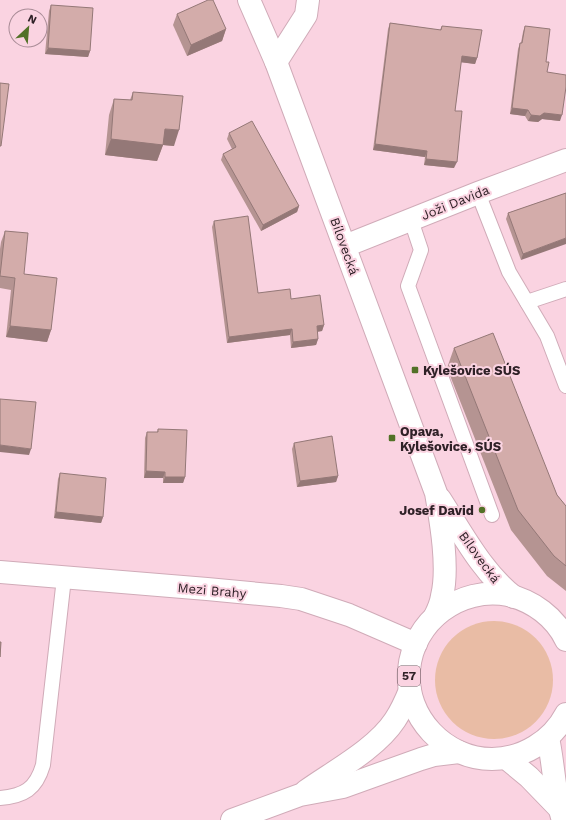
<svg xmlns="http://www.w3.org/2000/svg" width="566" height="820" font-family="'Work Sans',sans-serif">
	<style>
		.green { fill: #e9bca5 }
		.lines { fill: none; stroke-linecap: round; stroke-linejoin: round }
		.lane-casing { stroke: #d0abb8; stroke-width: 16 }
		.street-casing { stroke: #d0abb8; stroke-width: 24 }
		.secondary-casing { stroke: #d0abb8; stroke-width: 24 }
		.primary-casing { stroke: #d0abb8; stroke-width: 24 }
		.lane { stroke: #fff; stroke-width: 14 }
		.street { stroke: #fff; stroke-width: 22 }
		.secondary { stroke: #fff; stroke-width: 22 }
		.primary { stroke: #fff; stroke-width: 22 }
		.wall { fill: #b59492 }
		.shaded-wall { fill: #947877 }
		.building { fill: #d3acaa; stroke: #947877 }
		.poi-dot { fill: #527127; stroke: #fad3e1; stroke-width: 1.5 }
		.labels { text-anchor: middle; stroke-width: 4; stroke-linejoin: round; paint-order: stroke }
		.shield { fill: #fad3e1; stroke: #6c565f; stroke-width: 1 }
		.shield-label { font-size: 12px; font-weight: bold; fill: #2f2127 }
		.street-label { font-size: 13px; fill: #2f2127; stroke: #fad3e1 }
		.poi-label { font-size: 13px; font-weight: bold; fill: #2f2127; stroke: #fad3e1; text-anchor: start }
	</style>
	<rect width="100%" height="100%" fill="#fad3e1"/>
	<circle class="green" cx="494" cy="680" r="59"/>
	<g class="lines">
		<defs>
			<g id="lane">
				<path d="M478 193 509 272 547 336 566 386"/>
				<path d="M411 220 421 250 408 286 492 515"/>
				<path d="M527 302 566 289"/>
				<path d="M0 798C24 796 36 789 43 765L64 578"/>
			</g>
			<g id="street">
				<path d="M276 62 306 15 308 0"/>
				<path d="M345 246 478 193 566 160"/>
				<path d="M0 572 207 589 281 596 301 599 349 615 416 644"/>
			</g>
			<g id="secondary">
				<path d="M249 0 276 62 436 493C441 522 449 568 442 596 441 603 438 610 435 616"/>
				<path d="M440 499C462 533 482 572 514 597"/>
				<path d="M548 738C554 765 554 795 563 820"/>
				<path d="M506 758 529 777 559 808"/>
			</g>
			<g id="primary">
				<path d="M566 640C555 617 533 601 508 595 460 586 413 621 409 670 405 717 445 759 492 759 522 759 552 741 566 714"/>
				<path d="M306 791C334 771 376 749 395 720 401 711 406 700 410 690"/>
				<path d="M232 820 300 795 343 787 421 759 434 755 459 752"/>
			</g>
		</defs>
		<use href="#lane" class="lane-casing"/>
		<use href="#street" class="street-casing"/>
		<use href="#secondary" class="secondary-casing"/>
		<use href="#primary" class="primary-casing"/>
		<use href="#lane" class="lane"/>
		<use href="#street" class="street"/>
		<use href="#secondary" class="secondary"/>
		<use href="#primary" class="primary"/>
	</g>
	<g class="wall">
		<path d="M51 5 90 51 88 57 45 54 49 11Z"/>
		<path d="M177 14 226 29 222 41 187 56 173 25Z"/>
		<path d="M390 23 440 30 442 26 477 58 475 64 461 62 455 111 454 168 424 165 425 157 373 150 388 29Z"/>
		<path d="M525 26 546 62 547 72 560 121 542 119 538 122 528 121 525 116 510 114 518 49 520 43H521L523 32Z"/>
		<path d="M133 92 174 146 163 145 157 161 105 155 109 115 114 99 130 100Z"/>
		<path d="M229 133 299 206 297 212 261 231 221 160 223 154 232 149 227 139Z"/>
		<path d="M566 193 521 260 506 219 508 213Z"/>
		<path d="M214 221 258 293 291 299 324 325 322 331 317 332 318 339 316 345 291 348 290 335 227 343 212 227Z"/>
		<path d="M5 231 24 274 51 330 47 342 6 337 11 290 0 288V249L1 242Z"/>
		<path d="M454 348 557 495 566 506V591L547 576 511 530 447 368Z"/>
		<path d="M158 429 185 477 183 483H163V478H144L145 438 147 432H157Z"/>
		<path d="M294 443 338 476 336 482 297 487 292 449Z"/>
		<path d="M60 473 103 517 101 523 54 518 58 479Z"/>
	</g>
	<g class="shaded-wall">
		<path d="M226 29 222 41 187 56 191 45Z"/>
		<path d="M48 48 90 51 88 57 45 54Z"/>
		<path d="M462 56 477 58 475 64 459 62Z"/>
		<path d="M512 108 528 110 525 116 510 114Z"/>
		<path d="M544 113 562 115 560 121 542 119 538 122 528 121 531 115Z"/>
		<path d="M165 129 179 130 174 146 163 145 157 161 105 155 111 139Z"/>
		<path d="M375 144 427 151 425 157 373 150Z"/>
		<path d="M426 159 457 162 454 168 424 165Z"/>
		<path d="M299 206 297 212 261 231 263 225Z"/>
		<path d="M566 238V244L521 260 523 254Z"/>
		<path d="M324 325 322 331 314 332 317 326Z"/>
		<path d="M10 326 51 330 47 342 6 337Z"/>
		<path d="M292 329 290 335 227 343 229 337Z"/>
		<path d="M318 339 316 345 291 348 293 342Z"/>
		<path d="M0 445 31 449 29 455 0 452Z"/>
		<path d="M146 471 165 472 163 478H144Z"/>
		<path d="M338 476 336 482 297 487 300 481Z"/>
		<path d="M165 477H185L183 483H163Z"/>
		<path d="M56 512 103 517 101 523 54 518Z"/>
	</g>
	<g class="building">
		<path d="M208 0H213L226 29 191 45 177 14Z"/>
		<path d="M51 5 93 8 90 51 48 48Z"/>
		<path d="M390 23 441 30 442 26 482 30 477 58 462 56 455 111H462L457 162 426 159 427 151 375 144Z"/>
		<path d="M525 26 550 29 546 62H549L547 72 566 75V87L562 115 544 113 540 116 531 115 528 110 512 108 520 43H522Z"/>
		<path d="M0 83 9 84 1 146H0Z"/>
		<path d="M133 92 183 96 179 130 165 129 163 145 111 139 114 99 132 100Z"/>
		<path d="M252 121 299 206 263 225 223 154 236 147 229 133Z"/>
		<path d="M566 193V238L523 254 508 213Z"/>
		<path d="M248 216 258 293 290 289 291 299 320 295 324 325 317 326 318 339 293 342 292 329 229 337 214 221Z"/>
		<path d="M5 231 28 233 24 274 57 278 51 330 10 326 15 278 0 276Z"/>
		<path d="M493 333 557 495 566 506V566L554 556 518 510 454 348Z"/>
		<path d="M0 399 36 402 31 449 0 445Z"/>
		<path d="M158 429 187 430 185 477H165V472L146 471 147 432H158Z"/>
		<path d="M332 436 338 476 300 481 294 443Z"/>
		<path d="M60 473 106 478 103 517 56 512Z"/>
		<path d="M0 642H1L0 657Z"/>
	</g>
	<g class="poi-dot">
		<rect x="411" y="366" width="8" height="8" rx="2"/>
		<rect x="388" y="434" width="8" height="8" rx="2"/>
		<circle cx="482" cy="510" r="4"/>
	</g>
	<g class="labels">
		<rect class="shield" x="398" y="666" width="22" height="20" rx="3"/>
		<g class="shield-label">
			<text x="409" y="680">57</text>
		</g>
		<g class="street-label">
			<text transform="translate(455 202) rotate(-22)" y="5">Joži Davida</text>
			<text transform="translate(345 246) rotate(70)" y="5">Bílovecká</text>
			<text transform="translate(480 557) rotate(54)" y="5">Bílovecká</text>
			<text transform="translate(212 590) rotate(5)" y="5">Mezi Brahy</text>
		</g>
		<g class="poi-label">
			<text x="423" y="375">Kylešovice SÚS</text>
			<text x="400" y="436">Opava,<tspan x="400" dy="15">Kylešovice, SÚS</tspan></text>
			<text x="474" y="515" text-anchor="end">Josef David</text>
		</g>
	</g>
	<g transform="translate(28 28) rotate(26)"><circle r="19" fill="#fad3e1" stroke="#a98c97"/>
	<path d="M0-3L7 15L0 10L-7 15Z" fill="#527127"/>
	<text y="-6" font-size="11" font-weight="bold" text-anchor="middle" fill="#2f2127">N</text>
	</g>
</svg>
